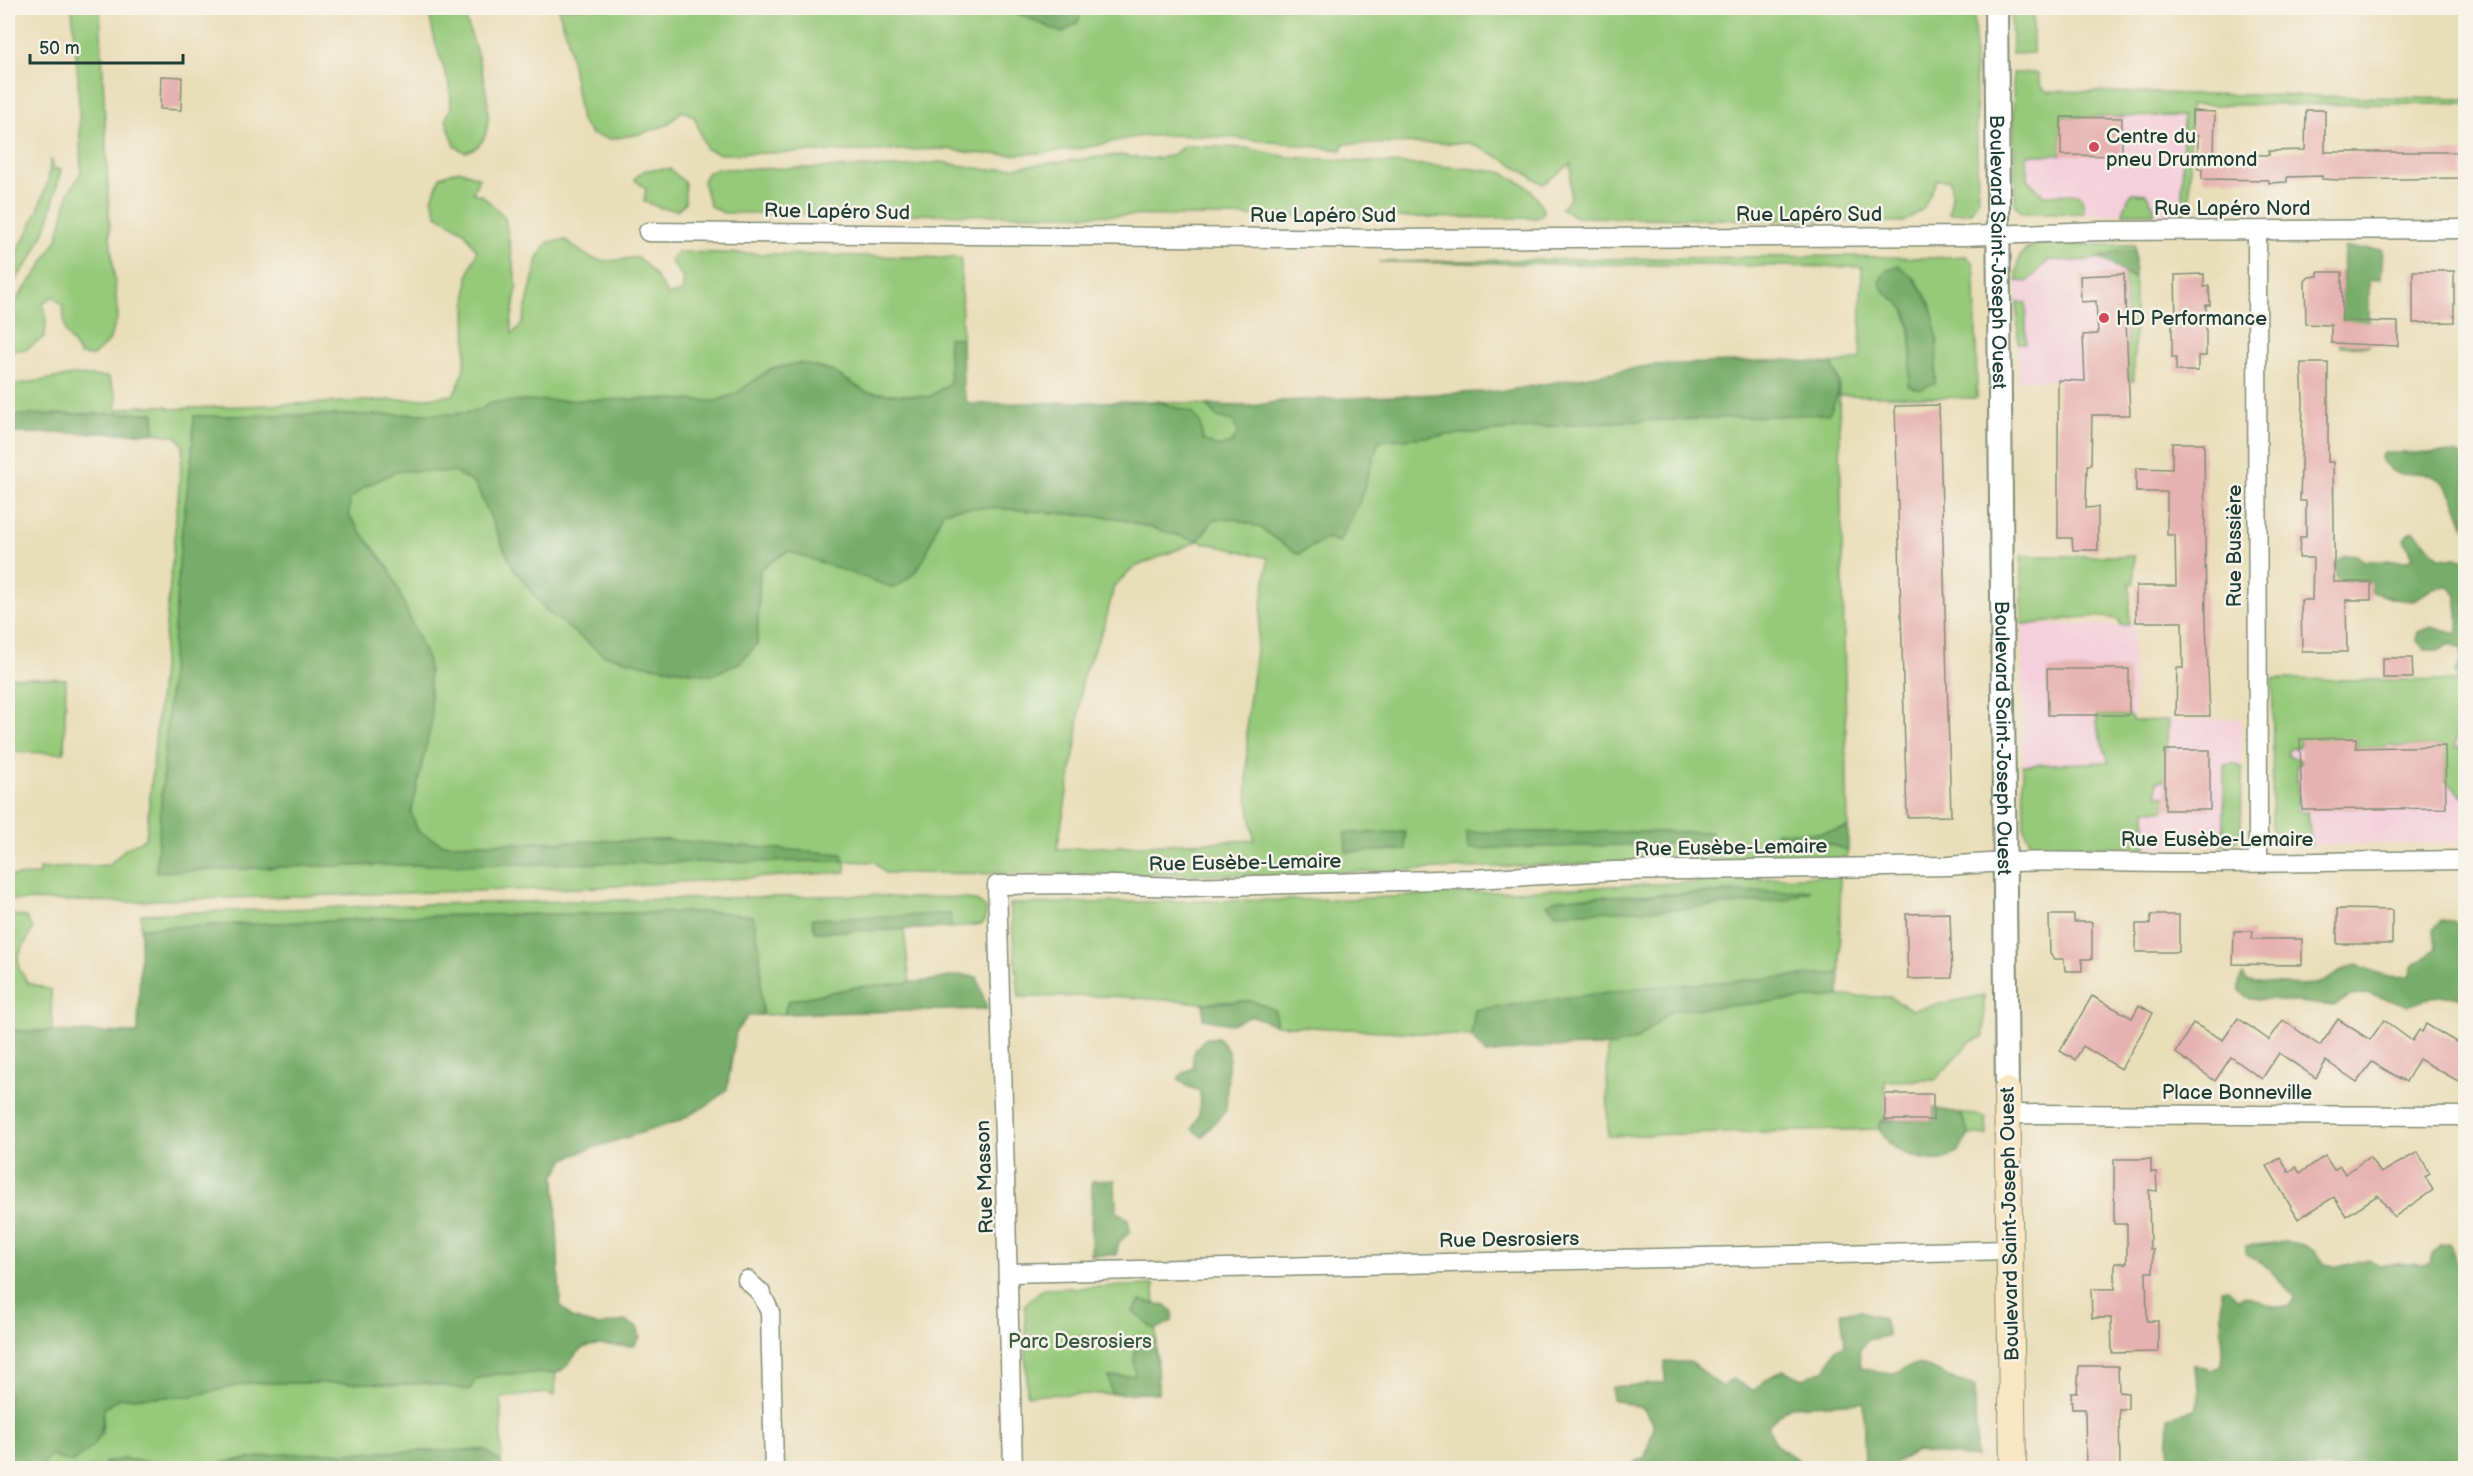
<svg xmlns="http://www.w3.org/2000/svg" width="2473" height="1476" font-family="'Balsamiq Sans',sans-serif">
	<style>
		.built { fill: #f4cfdc }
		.green { fill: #96c979; stroke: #5a8356; stroke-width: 1.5; fill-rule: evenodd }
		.forest { fill: #78ad69; stroke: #4c754e; stroke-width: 1.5 }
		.building { fill: #e6b2af }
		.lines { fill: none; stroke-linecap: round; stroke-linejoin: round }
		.minor-casing { stroke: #848e77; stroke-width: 21 }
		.tertiary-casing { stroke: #848e77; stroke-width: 26 }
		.secondary-casing { stroke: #848e77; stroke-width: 28 }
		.minor { stroke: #fff; stroke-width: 18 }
		.tertiary { stroke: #fff; stroke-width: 22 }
		.secondary { stroke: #f9e7c3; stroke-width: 26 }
		.poi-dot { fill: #d1495b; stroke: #f7f3e8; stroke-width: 2 }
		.labels { text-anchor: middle; stroke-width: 5; stroke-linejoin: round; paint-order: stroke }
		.poi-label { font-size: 20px; fill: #1f3d34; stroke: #f7f3e8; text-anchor: start }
		.street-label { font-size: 20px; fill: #1f3d34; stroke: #f7f3e8 }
		.park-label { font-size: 20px; fill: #375942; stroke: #f7f3e8 }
	</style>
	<rect width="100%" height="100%" fill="#f7f3e8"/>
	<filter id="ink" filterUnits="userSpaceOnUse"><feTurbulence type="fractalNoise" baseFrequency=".0167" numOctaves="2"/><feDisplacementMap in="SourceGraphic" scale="12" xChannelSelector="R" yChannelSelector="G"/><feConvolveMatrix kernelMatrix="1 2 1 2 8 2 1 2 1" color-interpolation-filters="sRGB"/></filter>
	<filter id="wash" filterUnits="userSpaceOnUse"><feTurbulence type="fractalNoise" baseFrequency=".008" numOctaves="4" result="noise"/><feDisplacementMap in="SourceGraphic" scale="24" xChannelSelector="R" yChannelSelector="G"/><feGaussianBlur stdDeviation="1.35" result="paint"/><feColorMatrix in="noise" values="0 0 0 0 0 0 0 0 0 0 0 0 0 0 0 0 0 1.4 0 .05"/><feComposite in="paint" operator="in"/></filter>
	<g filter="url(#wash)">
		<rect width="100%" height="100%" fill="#e9deba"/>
		<g class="built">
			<path d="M2013 105H2190V204L2186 214 2022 213 2015 204Z"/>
			<path d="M2036 245H2135L2134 381 2018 380 2017 260 2020 253Z"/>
			<path d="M2022 624 2134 625 2133 721 2241 719 2242 823 2241 834 2237 841 2230 845 2146 847 2144 761 2023 765Z"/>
			<path d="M2273 679 2465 681V843L2291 845 2281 843 2274 838 2272 830Z"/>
		</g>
		<g class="green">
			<path d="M72 8H100L110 234 118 316 109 341 93 356 80 355 65 331 63 306 53 296 43 304 46 318 45 336 27 349 8 351V311L39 270 58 237 69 192 81 173 78 80Z"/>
			<path d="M428 8H462C471 36 515 145 464 152L455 146 446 120 451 107 450 87 435 42Z"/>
			<path d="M558 8H801L809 11 823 8 879 9 882 8H989L1022 15 1062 33 1077 23 1084 8H1974L1978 199 1971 212 1949 214 1952 196 1950 180H1937L1923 209 1904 222 1576 217 1561 208 1570 198 1571 164 1543 184 1507 161 1470 143 1343 144 1342 150C1277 143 1211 132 1146 136 1125 137 1104 145 1083 148 1037 155 992 158 947 149L720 154 706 149 694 116 682 111 667 125 640 134 610 139 591 134 581 121 568 40Z"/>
			<path d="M2011 8H2033V53L2012 54Z"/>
			<path d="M2013 73H2038L2041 86 2046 91 2466 99 2465 104 2190 105V204L2186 214H2182L2183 116 2061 117V155H2027V179L2043 195 2077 194 2082 196 2084 213H2022L2015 204Z"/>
			<path d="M1184 146 1245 148 1288 157 1454 167 1501 172 1527 186 1538 200 1544 212 1537 218 724 213 710 206 703 181 707 173 717 169 904 167 940 162 989 170 1119 155 1149 159 1171 156Z"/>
			<path d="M51 159 54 169H61L49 220 33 256 8 290V264L25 238 38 210 48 181Z"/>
			<path d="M670 169 685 183V203L677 210 660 208 644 201 646 189 634 179 645 170Z"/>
			<path d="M459 170 479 178 473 193 483 196 505 217 517 287 511 323 512 334 522 324 538 258 548 242 566 240C591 263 604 264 637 257L651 270 668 295 683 292V278L670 260 678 252 961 258 962 338H948L950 383 929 397 866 392 832 371 772 368 735 394 715 401 662 399 520 401 489 403 479 411 456 414 194 416 192 455 181 537 156 872 311 866 644 862 669 840 442 844 418 831 411 814 416 784 390 570 349 516V499L364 487 398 471H455L476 485 512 566 545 609 602 654 646 665 712 675 757 644 760 569 788 551 821 562 934 531 943 512 958 508H996L1116 518 1198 541 1213 520 1232 518 1259 527 1299 554 1328 538 1339 542 1359 503 1379 441 1589 423 1839 394 1840 382 1832 364 1860 359 1862 267 1378 262 1838 256 1931 258 1966 256 1973 263 1975 274 1977 398 1839 395 1848 828 1818 833 1776 832 1774 840 1818 841 1848 850 1846 858 1661 861 1273 875 885 873 875 862 845 861 846 872 583 888 154 900 138 902 8 900V876L38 875 39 869 109 865 125 849 146 838 183 445 176 436 154 433V413L8 415V386L74 375 108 377 117 397 116 410 139 406H167L169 409 419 399 453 395C475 361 462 317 468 278 469 269 474 260 477 251L464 231 437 215 432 199 440 177ZM1915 278 1930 303 1938 344 1909 386C1912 357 1914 334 1903 306ZM1198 541 1268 558 1247 719V794L1254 840 1057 849 1077 738 1082 678 1105 624 1114 586 1135 567ZM1466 832H1710L1711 833 1709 843Z"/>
			<path d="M2133 193 2146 194 2154 207V213H2123L2129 196Z"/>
			<path d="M2036 245H2135V251C2120 251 2111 255 2097 258 2083 263 2064 260 2049 260L2027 282 2017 281C2017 262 2016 252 2036 245Z"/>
			<path d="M2124 274 2135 278 2134 381H2130L2128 370Z"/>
			<path d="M2017 302 2026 303V343H2018Z"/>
			<path d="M1156 401 1207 405 1217 417 1233 421 1239 432 1232 443 1217 447 1203 441C1197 406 1186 412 1156 401Z"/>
			<path d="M2021 556H2134V583H2130L2129 625H2120L2119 620C2086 610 2055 625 2022 624Z"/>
			<path d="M8 677 66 679 64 753 8 752Z"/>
			<path d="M2273 679 2465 681V730H2456L2455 747H2465V798L2446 781 2444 746 2399 747 2389 744 2385 747 2356 748V739L2300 740V746L2289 749 2287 755 2300 760V764H2297L2298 812H2308L2311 845C2295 845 2277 848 2272 830Z"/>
			<path d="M2096 715H2129L2133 721 2168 720 2165 780 2157 781V795L2165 796V810H2146V847L2038 846C2029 841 2026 837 2024 828L2023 765 2109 762 2099 735Z"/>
			<path d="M2234 764 2242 768 2241 834C2236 843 2231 845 2221 845L2224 825V765Z"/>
			<path d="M1840 875V973L1475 1010 1471 1036 1276 1025 1275 1010 1252 1001 1204 1003 1111 996 1019 997 1010 904 1347 899ZM1809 890 1785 900 1557 899 1579 897Z"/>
			<path d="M872 895C884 896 897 898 909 898 924 899 1004 888 982 924L951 928 949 914 815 932 904 929 910 983 857 987 788 1001 784 1014 762 1015 760 950 752 916 714 912 410 916 330 921 141 928V914L431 904Z"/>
			<path d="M8 914 26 917 33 929 18 956 19 969 28 983 51 990 52 1031H8Z"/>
			<path d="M1984 995V1037L1970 1042 1935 1080 1885 1081V1120L1880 1121 1879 1129 1608 1136 1607 1046 1636 1040 1671 1011 1696 1008 1839 996 1890 997 1912 1010Z"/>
			<path d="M1961 1114 1981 1115 1986 1118 1987 1135H1969Z"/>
			<path d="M1154 1285 1158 1393 1027 1395 1025 1304 1043 1289Z"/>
			<path d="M556 1373 554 1396 546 1393 501 1398V1463L485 1450 321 1453 226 1462 210 1468H189L124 1459 105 1463 103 1468H38L50 1456 72 1461 102 1435 104 1408 120 1398 192 1396 249 1383H370L398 1385 426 1383 470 1390 475 1379 495 1374Z"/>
		</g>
		<g class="forest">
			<path d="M989 8H1084L1077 23 1062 33 1022 15Z"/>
			<path d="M2344 248 2383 249 2381 279 2369 280V346H2340Z"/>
			<path d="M2119 251H2135V278C2121 273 2112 263 2099 258Z"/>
			<path d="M1898 265C1940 296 1939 336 1935 384L1920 389 1908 386C1911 366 1917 322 1902 306 1892 295 1887 299 1879 283L1885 271Z"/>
			<path d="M948 338H962L963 389 968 404 1156 401 1193 413 1200 422 1203 440 1217 447 1232 443 1238 432 1233 421 1217 417 1207 405 1253 406 1282 401 1504 391 1653 365 1788 360 1832 364C1842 388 1840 391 1829 414L1589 423 1379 441 1359 503 1339 542 1328 538 1298 554 1259 527 1232 518 1213 520 1198 541 1116 518 996 508H958L943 512C926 546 930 568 894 588L788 551 760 569 757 644 741 662 712 675 646 665 602 654 545 609 512 566 476 485 455 472 398 471 364 487 350 499 349 516 390 570 428 662 432 720 411 813 418 831 442 844 669 840 842 854 844 861 311 866 156 872 181 537 192 455 194 416 456 414 479 411 489 403 520 401 662 399 715 401 735 394 772 368 801 363 832 371 866 392 929 397 950 383Z"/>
			<path d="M154 413V433H8V415Z"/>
			<path d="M2383 453H2456L2465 456V528C2458 508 2449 477 2425 474 2398 470 2404 485 2380 459Z"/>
			<path d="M2414 531 2439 557 2465 559V681H2459L2455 672 2461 662 2462 649 2450 644 2438 650H2425L2416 640 2418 632 2431 627 2457 634C2461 621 2456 609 2457 595L2448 586 2433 588 2413 601 2394 599 2371 592 2370 582 2337 580 2334 562 2345 556 2357 555 2364 561H2405L2412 558 2404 539 2408 533Z"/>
			<path d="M1848 828V850L1818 841 1773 840 1776 832 1818 833Z"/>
			<path d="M1405 832 1406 850 1346 852 1345 833Z"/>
			<path d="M1466 832H1711L1710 843 1469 849Z"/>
			<path d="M1811 890 1785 900 1677 909 1555 913 1547 904 1557 899 1579 897Z"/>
			<path d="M714 912 753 916 760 950 762 1015 748 1016 736 1032 727 1089 711 1103 679 1121 589 1149 565 1159 555 1175 560 1304 571 1318 599 1326 624 1321 637 1327 640 1337 634 1346C619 1347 599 1342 585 1347 573 1352 569 1369 556 1373L495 1374 476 1379 470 1390 426 1383 398 1385 370 1383H249L192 1396 120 1398 104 1408C101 1439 99 1445 72 1462L50 1456 38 1468H8V1031L138 1033 141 928 330 921 410 916Z"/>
			<path d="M950 914 951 928 815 932 812 919Z"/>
			<path d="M2441 920 2453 921 2465 930V999L2454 996H2437L2407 1006 2371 994 2350 996 2334 1006 2271 999H2250L2239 991V981L2243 975 2247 981C2264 982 2310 988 2323 982 2335 976 2344 968 2357 964 2375 973 2389 979 2409 976L2413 965 2425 958 2436 948 2434 930Z"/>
			<path d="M1840 973 1839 996 1671 1011 1636 1040 1614 1046 1540 1047 1486 1054 1471 1036 1475 1010 1638 988Z"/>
			<path d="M961 975 977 977 987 1009 784 1014 788 1001 857 987 927 981Z"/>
			<path d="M1253 1001 1275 1010 1276 1025 1252 1016 1231 1024 1203 1019 1204 1003Z"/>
			<path d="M1206 1038H1218L1229 1052 1226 1110 1202 1137 1192 1129 1199 1115 1200 1091 1187 1086 1178 1078 1185 1072 1194 1068C1190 1055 1196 1047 1206 1038Z"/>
			<path d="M1933 1108 1961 1114 1969 1135C1958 1157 1945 1165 1920 1158 1912 1156 1901 1153 1894 1147 1888 1143 1883 1135 1879 1129L1880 1121 1933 1120Z"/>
			<path d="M1115 1180 1116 1211 1128 1219 1130 1232 1119 1242 1116 1255H1091L1092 1181Z"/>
			<path d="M2285 1242C2305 1243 2314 1248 2325 1264L2338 1267 2369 1259 2379 1266 2398 1263 2423 1265 2431 1263 2433 1254 2440 1245 2450 1244 2457 1265 2465 1275V1468H2170L2168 1417 2195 1410C2203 1395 2198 1379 2193 1365L2212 1370 2222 1364 2221 1290 2228 1289 2238 1299 2243 1296C2261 1300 2269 1308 2289 1307L2295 1297 2266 1266 2246 1255V1246Z"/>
			<path d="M1140 1301 1167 1306 1173 1312 1172 1321 1155 1330 1133 1311Z"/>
			<path d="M1860 1311 1884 1318 1888 1336 1867 1340 1859 1351 1861 1368C1871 1370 1883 1375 1893 1373 1902 1371 1911 1363 1919 1365 1940 1369 1955 1383 1975 1387L1976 1458 1916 1451 1895 1463 1865 1466 1863 1402 1790 1406 1768 1425 1775 1444 1797 1459 1807 1468H1623L1645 1457 1654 1427 1644 1409 1612 1399V1387L1665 1383V1362H1690L1722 1387 1732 1379 1754 1391 1766 1379 1783 1370 1803 1379 1826 1369 1835 1350 1845 1345 1841 1312Z"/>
			<path d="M1155 1339 1158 1393H1111L1109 1377 1135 1375 1134 1358 1138 1341Z"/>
			<path d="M485 1450 501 1463 502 1468H210L226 1462 280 1454Z"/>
			<path d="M124 1459 189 1468H103L105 1463Z"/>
		</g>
		<g id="blocks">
			<g class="building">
				<path d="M161 76 182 77 181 110 160 109Z"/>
				<path d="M2306 110H2325V152H2463V178L2341 180 2322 179V176L2287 177V182L2269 183V180L2202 179V169H2198V136L2192 135V111L2215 112 2214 154 2269 155V151L2305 150Z"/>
				<path d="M2061 117 2122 118V156L2061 155Z"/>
				<path d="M2413 271H2454V322L2413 323Z"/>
				<path d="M2318 272H2342V321L2398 322V346L2331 343V325L2306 324 2305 281 2309 277 2318 276Z"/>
				<path d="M2124 274 2130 415H2092L2091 465H2087L2086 508 2098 507V550H2073L2072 538H2058V380L2085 381 2083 335 2098 334 2096 301 2081 302 2080 276Z"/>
				<path d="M2204 274V287L2209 286 2210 305H2206V356H2198V371H2176V358H2172V323H2176L2175 275Z"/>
				<path d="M2301 363H2328V462H2333L2334 518V582H2371V600H2346L2347 652H2302L2301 600H2312L2313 558H2299L2300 537H2306V501H2300L2303 400Z"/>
				<path d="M1939 405 1951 816 1907 817 1895 406Z"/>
				<path d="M2172 443H2204L2206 622 2210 716H2176L2177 668H2183L2182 622H2136V586H2176L2175 535H2167V492H2136V468L2172 469Z"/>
				<path d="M2383 658H2412L2413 678H2383Z"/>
				<path d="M2047 669H2129V715H2048Z"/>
				<path d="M2356 738V748L2445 746 2446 808 2302 810 2300 739Z"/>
				<rect x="2165" y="750" width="45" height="60"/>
				<path d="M2337 909 2392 910V944H2337Z"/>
				<path d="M1950 913 1952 978 1908 979 1906 914Z"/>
				<path d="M2049 915H2074V922H2092V959H2082V971H2065L2064 959H2054L2050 954Z"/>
				<path d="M2151 915H2179V952H2136V924H2150Z"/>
				<path d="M2234 931H2253L2252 939H2302V965L2233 964Z"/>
				<path d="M2092 996 2132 1018 2139 1005 2153 1013 2121 1069 2083 1046 2075 1060 2060 1051Z"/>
				<path d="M2238 1018 2269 1040 2283 1020 2320 1046 2338 1019 2370 1040 2384 1020 2412 1041 2419 1030 2422 1032 2426 1024 2466 1048V1068L2458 1081 2419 1059 2406 1082 2372 1062 2357 1082 2326 1061 2316 1078 2279 1053 2262 1079 2231 1057 2215 1081 2176 1053 2193 1023 2223 1040Z"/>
				<rect x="1885" y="1094" width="48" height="26"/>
				<path d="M2418 1152 2430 1174 2425 1177 2433 1190 2394 1217 2378 1195 2346 1216 2334 1197 2298 1219 2267 1166 2280 1158 2289 1172 2296 1167 2300 1173 2325 1156 2334 1170 2340 1166 2345 1174 2369 1157 2381 1173Z"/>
				<path d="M2114 1159H2151V1172H2156L2157 1191 2149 1190 2150 1249H2153V1272H2146L2147 1321H2158V1352L2112 1353 2111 1318H2092L2091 1289H2115V1263H2127V1224H2114Z"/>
				<path d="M2079 1366H2118L2119 1392 2128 1393V1409H2119L2120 1468H2086L2085 1409H2072L2071 1393H2077Z"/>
			</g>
		</g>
	</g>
	<g filter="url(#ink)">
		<use href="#blocks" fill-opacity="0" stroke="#848e77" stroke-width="1.5"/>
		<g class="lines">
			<defs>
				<g id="minor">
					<path d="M2257 231 2258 861"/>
					<path d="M648 232 1388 239 1963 236 2099 231 2466 229"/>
					<path d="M2008 1114 2466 1116"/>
					<path d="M1009 1273 2010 1250"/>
					<path d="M747 1280 761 1293 770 1312 774 1468"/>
					<path d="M1013 1468 997 885 1079 884 1185 887 1474 879 1614 871 1949 866C2028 858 2107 863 2186 863 2279 863 2372 861 2466 860"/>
				</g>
				<g id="tertiary">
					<path id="s1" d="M1996 8 2007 1091"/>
				</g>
				<path id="secondary" d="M2007 1091 2013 1468"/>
			</defs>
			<use href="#minor" class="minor-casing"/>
			<use href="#tertiary" class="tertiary-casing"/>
			<use href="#secondary" class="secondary-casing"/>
			<use href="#minor" class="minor"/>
			<use href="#tertiary" class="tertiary"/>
			<use href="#secondary" class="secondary"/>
		</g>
	</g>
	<g class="poi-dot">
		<circle cx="2094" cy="147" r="6"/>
		<circle cx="2104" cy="318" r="6"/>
	</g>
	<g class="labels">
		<g class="poi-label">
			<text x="2106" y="143">Centre du<tspan x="2106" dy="23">pneu Drummond</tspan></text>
			<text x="2116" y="325">HD Performance</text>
		</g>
		<g class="street-label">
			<text x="2232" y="215">Rue Lapéro Nord</text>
			<text transform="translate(837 211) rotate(1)" y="7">Rue Lapéro Sud</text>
			<text x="1809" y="221">Rue Lapéro Sud</text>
			<text x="1323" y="222">Rue Lapéro Sud</text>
			<text dy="7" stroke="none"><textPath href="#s1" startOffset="244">Boulevard Saint-Joseph Ouest</textPath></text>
			<text transform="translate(2234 546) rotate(-90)" y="7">Rue Bussière</text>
			<text dy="7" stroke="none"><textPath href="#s1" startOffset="730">Boulevard Saint-Joseph Ouest</textPath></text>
			<text x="2217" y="846">Rue Eusèbe-Lemaire</text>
			<text transform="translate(1731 847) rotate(-1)" y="7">Rue Eusèbe-Lemaire</text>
			<text transform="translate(1245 862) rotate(-1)" y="7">Rue Eusèbe-Lemaire</text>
			<text x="2237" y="1099">Place Bonneville</text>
			<text transform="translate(984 1177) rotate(-92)" y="7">Rue Masson</text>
			<text transform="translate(2009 1224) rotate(-91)" y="7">Boulevard Saint-Joseph Ouest</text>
			<text transform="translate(1509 1239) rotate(-1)" y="7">Rue Desrosiers</text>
		</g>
		<g class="park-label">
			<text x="1080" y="1348">Parc Desrosiers</text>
		</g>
	</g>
	<rect width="2473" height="1476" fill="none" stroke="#f7f3e8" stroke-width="30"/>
	<path d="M30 54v9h153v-9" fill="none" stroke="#1f3d34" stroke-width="3"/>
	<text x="39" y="54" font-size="18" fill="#1f3d34" stroke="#f7f3e8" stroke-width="4.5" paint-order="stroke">50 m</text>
</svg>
